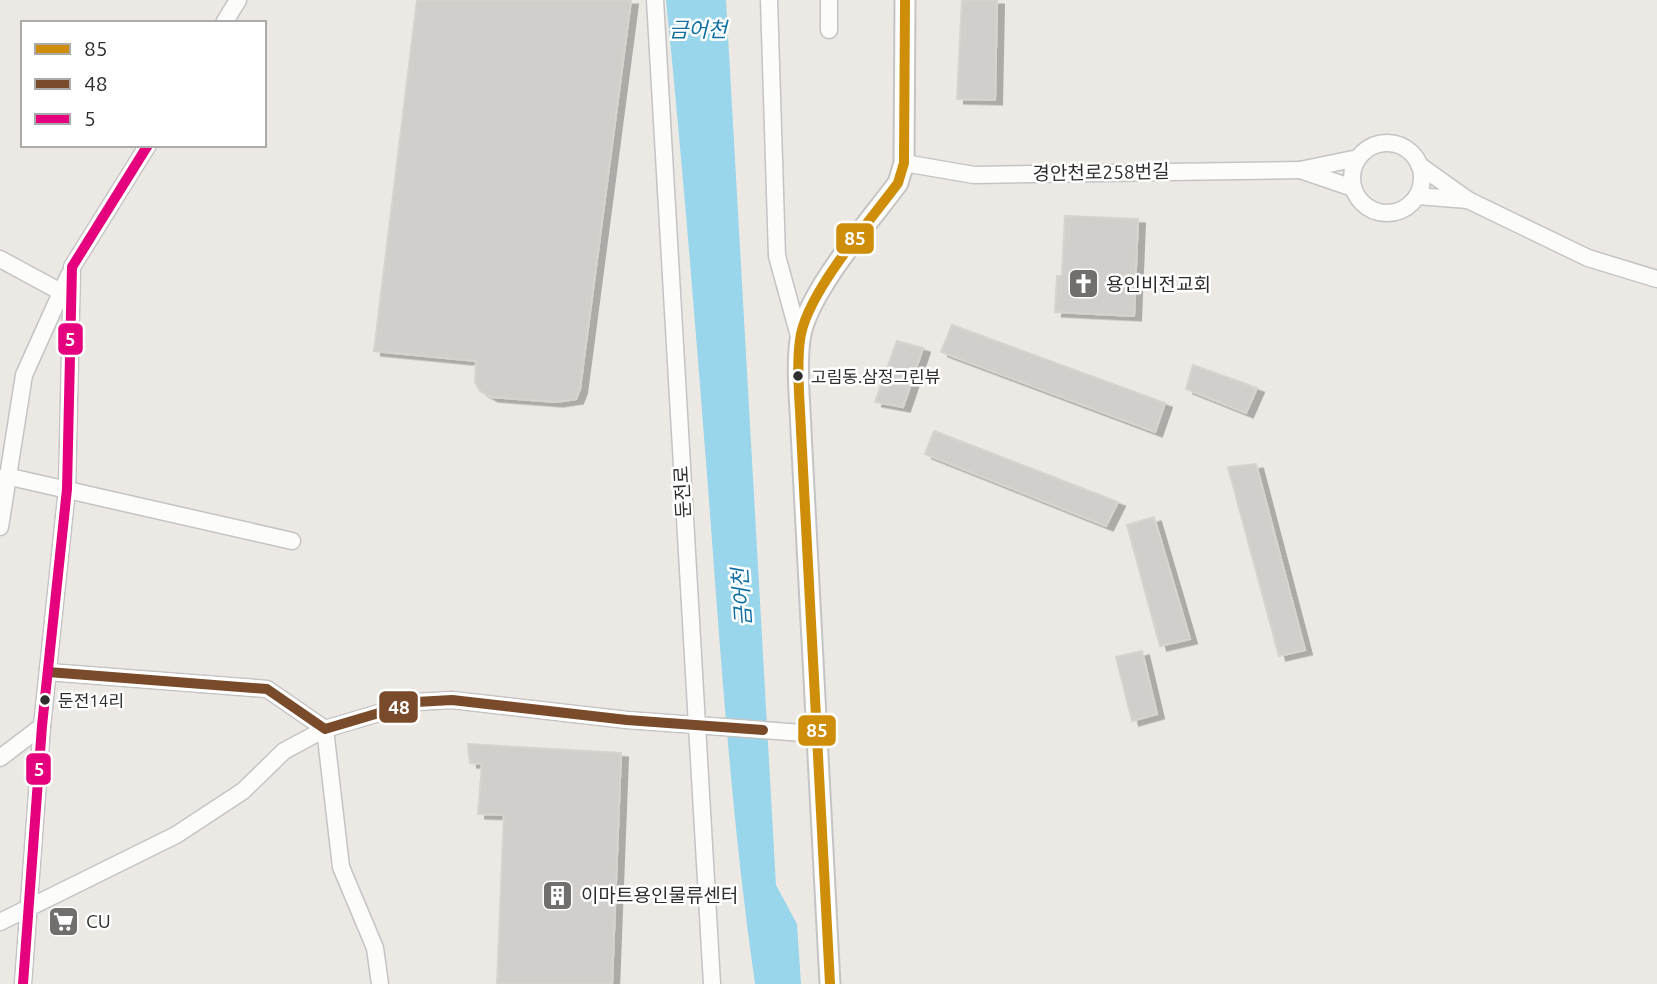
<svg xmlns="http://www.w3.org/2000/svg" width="1657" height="984" font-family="Ubuntu,'Noto Sans KR',sans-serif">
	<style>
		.water { fill: #99d6ec }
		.building { fill: #d1cecb; stroke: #d7d4d0; stroke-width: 2; filter: url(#shadow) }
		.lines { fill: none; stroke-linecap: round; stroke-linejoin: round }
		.minor-casing { stroke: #c5c4c5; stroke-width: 19 }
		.tertiary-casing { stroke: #c5c4c5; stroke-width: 23 }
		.minor { stroke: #fcfcfb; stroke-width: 16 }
		.tertiary { stroke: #fcfcfb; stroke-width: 19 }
		.bus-1-casing { stroke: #fff; stroke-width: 16 }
		.bus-2-casing { stroke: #fff; stroke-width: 16 }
		.bus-3-casing { stroke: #fff; stroke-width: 16 }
		.bus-1 { stroke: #cf8e09; stroke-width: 10 }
		.bus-2 { stroke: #7a4b2a; stroke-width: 10 }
		.bus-3 { stroke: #e5007d; stroke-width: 10 }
		.bus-dot { fill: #2e2e2e; stroke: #fff; stroke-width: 2.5 }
		.labels { text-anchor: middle; stroke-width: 5; stroke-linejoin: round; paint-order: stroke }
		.bus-label { font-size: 17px; fill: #2e2e2e; stroke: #fff; text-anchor: start }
		.street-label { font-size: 19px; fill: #2e2e2e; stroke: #fff }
		.poi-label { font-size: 19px; fill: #2e2e2e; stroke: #fff; text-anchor: start }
		.water-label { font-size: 21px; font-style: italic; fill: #0d6fa3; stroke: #fff }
		.line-badge { stroke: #fff; stroke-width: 2.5 }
		.badge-label { font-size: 19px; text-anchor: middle; font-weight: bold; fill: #fff }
	</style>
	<defs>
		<filter id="shadow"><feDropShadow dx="7" dy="4.5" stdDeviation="0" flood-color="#0004"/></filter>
	</defs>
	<rect width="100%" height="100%" fill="#ece8e4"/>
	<path class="water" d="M666 0H726L776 885 797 924 801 984H755C732 824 721 662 709 500 696 333 683 167 666 0Z"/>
	<g class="building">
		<path d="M417 0H631L580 389 576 399 556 402 491 397 480 391 475 382 476 361 374 351Z"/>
		<path d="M962 0H997L995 100 957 99Z"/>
		<path d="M1065 216 1138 219 1134 316 1055 312 1057 276H1062Z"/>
		<path d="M952 325 1165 403 1155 432 941 352Z"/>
		<path d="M897 341 923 348 903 407 875 402Z"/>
		<path d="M1193 365 1257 388 1246 413 1186 389Z"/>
		<path d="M934 431 1118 502 1106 526 925 454Z"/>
		<path d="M1256 464 1305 650 1279 656 1228 467Z"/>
		<path d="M1154 517 1190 639 1160 646 1127 525Z"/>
		<path d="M1142 651 1157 714 1132 721 1116 657Z"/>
		<path d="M468 744 621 753 612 984H497L504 815 478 814 482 764 470 763Z"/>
	</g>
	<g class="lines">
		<defs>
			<g id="minor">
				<path d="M655 0 712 984"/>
				<path d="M769 0 777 256 800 340"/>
				<path d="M224 23 238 0"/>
				<path d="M829 30V0"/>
				<circle cx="1387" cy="178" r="35"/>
				<path d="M904 163 974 175 1300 170"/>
				<path d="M1353 188 1300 170 1358 158"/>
				<path d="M1417 196 1468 200 1419 165"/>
				<path d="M1468 200 1588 258 1657 279"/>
				<path d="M0 259 61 292"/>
				<path d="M6 476 292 541"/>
				<path d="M0 527 24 375 69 275"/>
				<path d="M48 672 267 689 325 729 416 702 452 700 627 720 817 734"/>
				<path d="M0 758 42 726"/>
				<path d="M0 922 176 835 243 791 284 751 325 729 341 867 375 948 380 984"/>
				<path d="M23 984 42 726 67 489 72 267 148 145"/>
			</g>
			<path id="tertiary" d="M830 984 801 431C800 401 796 369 800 340 805 295 870 221 898 183L904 163 905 0"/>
		</defs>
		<use href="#minor" class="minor-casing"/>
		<use href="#tertiary" class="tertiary-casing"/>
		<use href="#minor" class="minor"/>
		<use href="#tertiary" class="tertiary"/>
		<defs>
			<path id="bus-1" d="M830 984 801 431C800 401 796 369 800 340 805 295 870 221 898 183L904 163 905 0"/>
			<path id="bus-2" d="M48 672 267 689 325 729 416 702 452 700 627 720 763 730"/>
			<path id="bus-3" d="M23 984 42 726 67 489 72 267 148 145"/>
		</defs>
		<use href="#bus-1" class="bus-1-casing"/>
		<use href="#bus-2" class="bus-2-casing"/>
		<use href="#bus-3" class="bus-3-casing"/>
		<use href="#bus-1" class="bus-1"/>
		<use href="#bus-2" class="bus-2"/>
		<use href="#bus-3" class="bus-3"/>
	</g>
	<defs>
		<symbol id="church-square" viewBox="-11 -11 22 22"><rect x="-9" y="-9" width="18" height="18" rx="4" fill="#706f6e" stroke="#fff"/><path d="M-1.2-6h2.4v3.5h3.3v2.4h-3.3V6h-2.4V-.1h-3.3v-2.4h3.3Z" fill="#fff"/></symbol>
		<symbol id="building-square" viewBox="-11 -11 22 22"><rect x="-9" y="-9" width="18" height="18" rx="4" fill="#706f6e" stroke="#fff"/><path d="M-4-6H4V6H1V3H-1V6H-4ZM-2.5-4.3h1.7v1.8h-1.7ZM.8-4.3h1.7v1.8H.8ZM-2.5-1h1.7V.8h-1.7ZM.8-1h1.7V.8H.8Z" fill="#fff"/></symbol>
		<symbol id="supermarket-square" viewBox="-11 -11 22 22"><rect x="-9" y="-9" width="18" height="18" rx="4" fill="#706f6e" stroke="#fff"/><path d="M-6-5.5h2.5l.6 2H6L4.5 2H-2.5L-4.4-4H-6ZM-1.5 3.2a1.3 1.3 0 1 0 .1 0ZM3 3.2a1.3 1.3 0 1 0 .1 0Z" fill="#fff"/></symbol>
	</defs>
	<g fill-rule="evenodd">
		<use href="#church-square" x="1066" y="266" width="35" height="35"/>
		<use href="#building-square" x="540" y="878" width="35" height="35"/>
		<use href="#supermarket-square" x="46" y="904" width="35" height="35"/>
	</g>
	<g class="bus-dot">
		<circle cx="798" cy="376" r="6"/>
		<circle cx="45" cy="700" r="6"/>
	</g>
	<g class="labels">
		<g class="bus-label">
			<text x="811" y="383">고림동.삼정그린뷰</text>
			<text x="58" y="707">둔전14리</text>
		</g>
		<g class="street-label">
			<text transform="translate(1101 172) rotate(-1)" y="7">경안천로258번길</text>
			<text transform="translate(682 492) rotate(-93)" y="7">둔전로</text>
		</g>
		<g class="poi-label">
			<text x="1106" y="291">용인비전교회</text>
			<text x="581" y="902">이마트용인물류센터</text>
			<text x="86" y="928">CU</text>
		</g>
		<g class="water-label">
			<text x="698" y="37">금어천</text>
			<text transform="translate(742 597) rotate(-94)" y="7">금어천</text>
		</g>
	</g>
	<g class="line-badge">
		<rect x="835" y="222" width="40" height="33" rx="7" fill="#cf8e09"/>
		<rect x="57" y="322" width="27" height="34" rx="7" fill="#e5007d"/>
		<rect x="378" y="690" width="41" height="34" rx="7" fill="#7a4b2a"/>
		<rect x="797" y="714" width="40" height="33" rx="7" fill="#cf8e09"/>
		<rect x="25" y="752" width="27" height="34" rx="7" fill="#e5007d"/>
	</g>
	<g class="badge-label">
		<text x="855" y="245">85</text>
		<text x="70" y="346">5</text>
		<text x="399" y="714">48</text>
		<text x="817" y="737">85</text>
		<text x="39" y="776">5</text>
	</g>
	<rect x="21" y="21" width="245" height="126" fill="#ffffff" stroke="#ababab" stroke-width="2"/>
	<rect x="35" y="44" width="35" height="10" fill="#cf8e09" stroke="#ababab" stroke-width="2"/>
	<text x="84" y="56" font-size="21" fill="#2e2e2e">85</text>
	<rect x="35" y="79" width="35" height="10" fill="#7a4b2a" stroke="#ababab" stroke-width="2"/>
	<text x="84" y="91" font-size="21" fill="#2e2e2e">48</text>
	<rect x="35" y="114" width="35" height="10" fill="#e5007d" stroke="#ababab" stroke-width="2"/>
	<text x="84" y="126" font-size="21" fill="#2e2e2e">5</text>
</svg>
